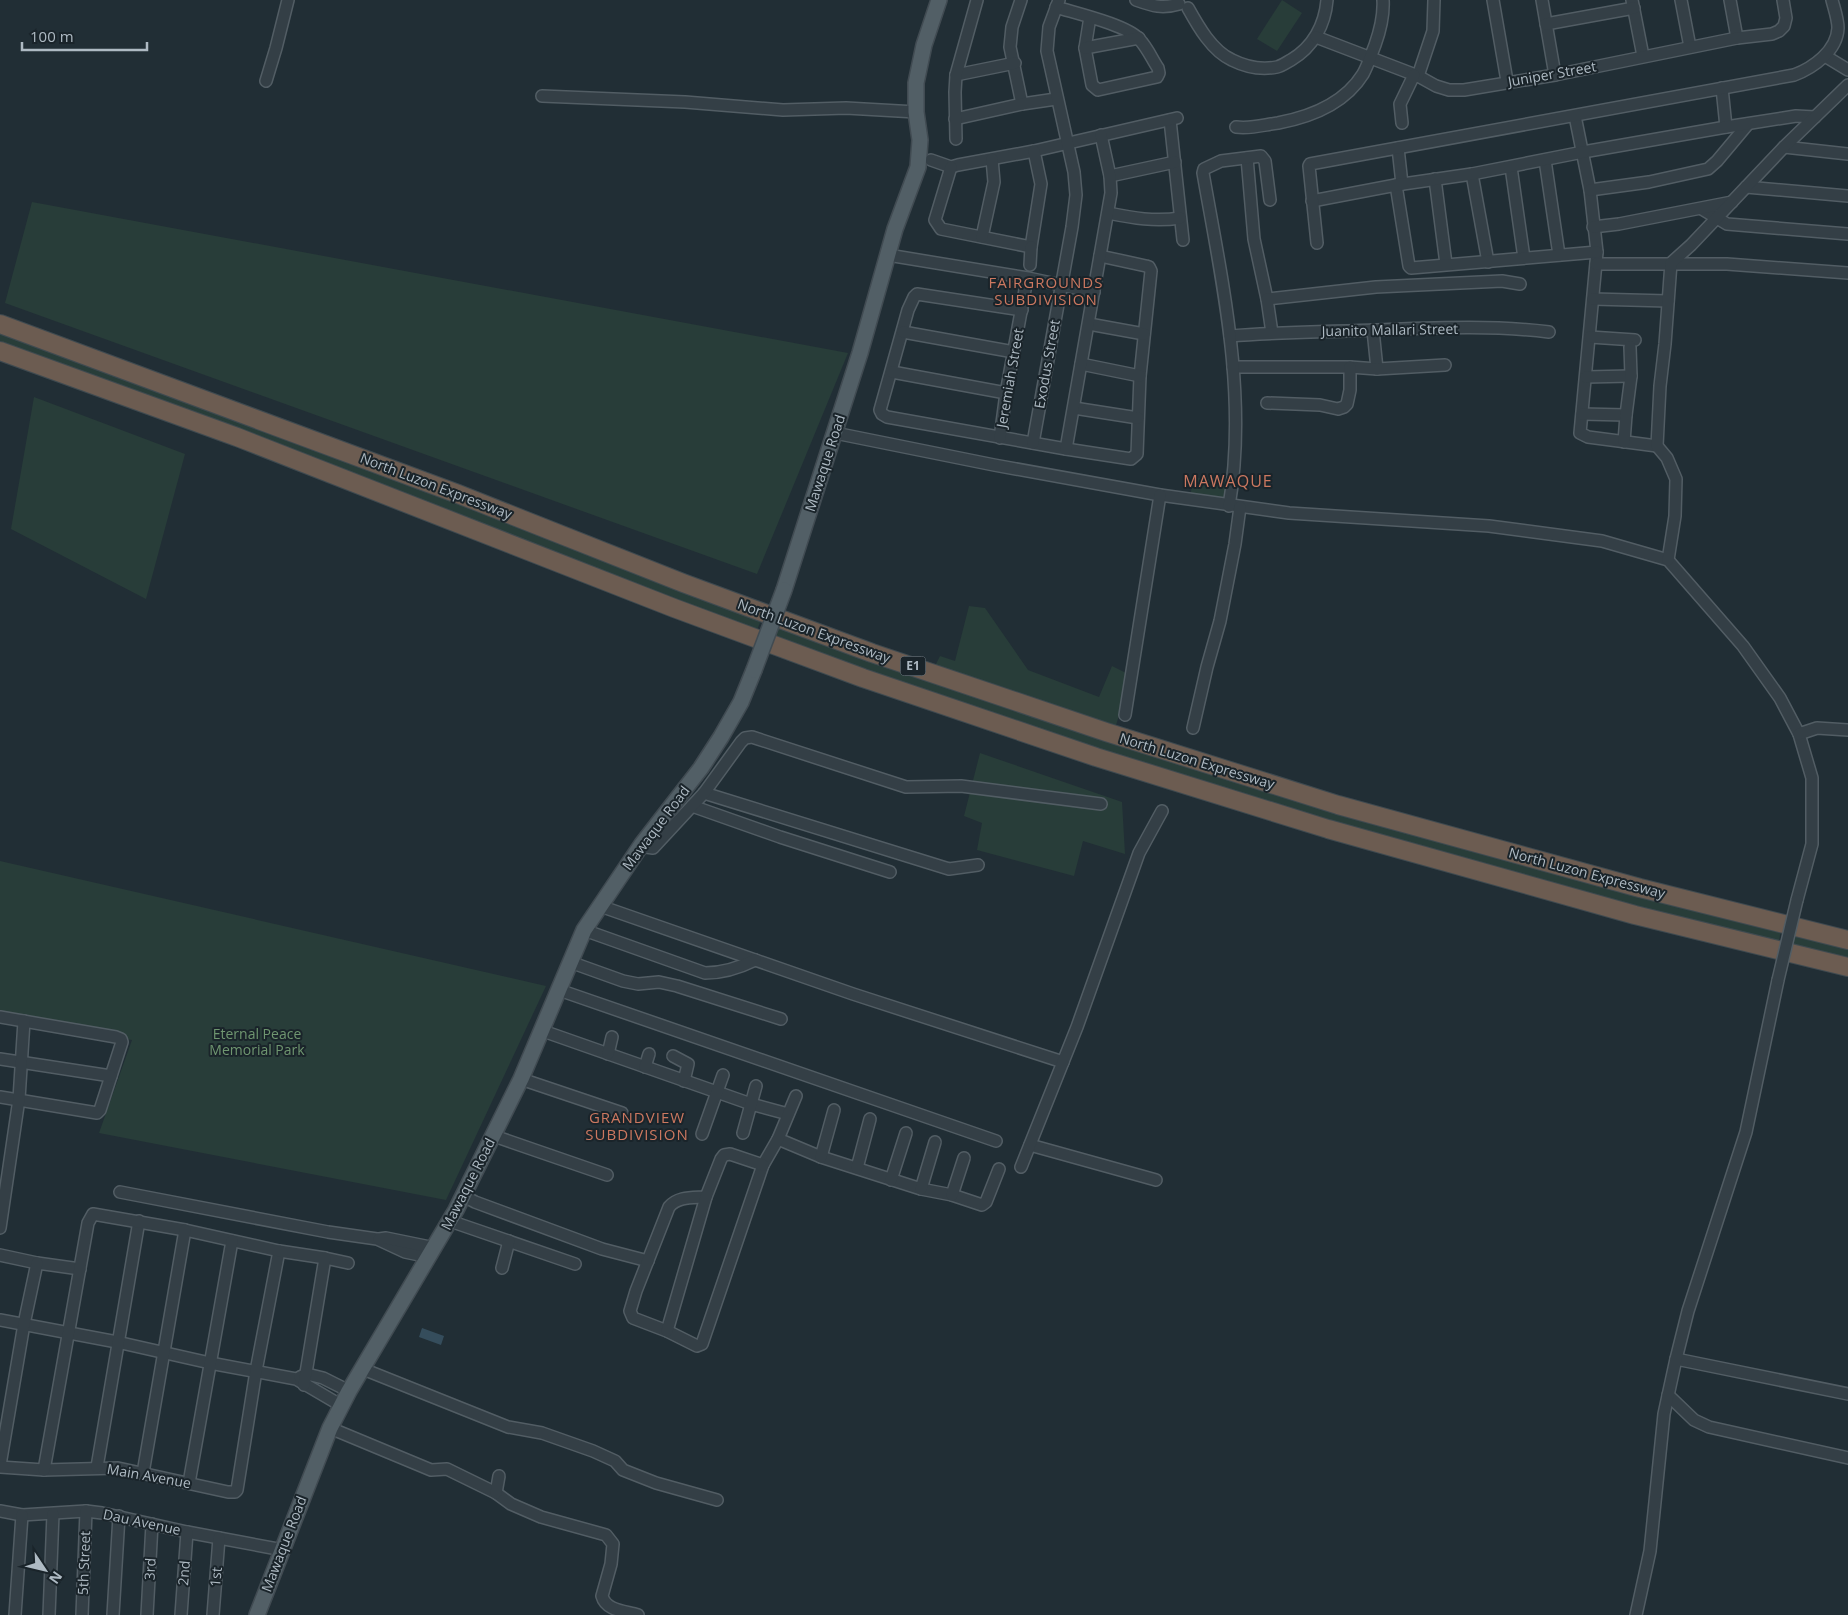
<svg xmlns="http://www.w3.org/2000/svg" width="1848" height="1615" font-family="'Open Sans',sans-serif">
	<style>
		.green { fill: #283d39 }
		.water { fill: #354d5c }
		.lines { fill: none; stroke-linecap: round; stroke-linejoin: round }
		.minor-casing { stroke: #525d64; stroke-width: 14 }
		.major-casing { stroke: #414b52; stroke-width: 18 }
		.highway-casing { stroke: #3f4a50; stroke-width: 20 }
		.minor { stroke: #343f46; stroke-width: 11 }
		.major { stroke: #525f66; stroke-width: 15 }
		.highway { stroke: #6c5c51; stroke-width: 18 }
		.minor-bridge-casing { stroke: #525d64; stroke-width: 14; stroke-linecap: butt }
		.major-bridge-casing { stroke: #414b52; stroke-width: 18; stroke-linecap: butt }
		.minor-bridge { stroke: #343f46; stroke-width: 11 }
		.major-bridge { stroke: #525f66; stroke-width: 15 }
		.labels { text-anchor: middle; stroke-width: 4; stroke-linejoin: round; paint-order: stroke }
		.shield { fill: #1a242a; stroke: #828d95; stroke-width: 1 }
		.shield-label { font-size: 12px; font-weight: bold; fill: #aebac3 }
		.street-label { font-size: 14px; fill: #aebac3; stroke: #1a242a }
		.park-label { font-size: 14px; fill: #6f9670; stroke: #1a242a }
		.neighbourhood-label { font-size: 15px; letter-spacing: 1px; fill: #cc7860; stroke: #1a242a }
		.quarter-label { font-size: 16px; letter-spacing: 1px; fill: #cc7860; stroke: #1a242a }
	</style>
	<rect width="100%" height="100%" fill="#212e35"/>
	<g class="green">
		<path d="M1282 0 1302 13 1277 51 1257 39Z"/>
		<path d="M32 202 848 353 757 574 5 303Z"/>
		<path d="M0 330 763 616 756 632 0 345Z"/>
		<path d="M34 397 185 454 146 599 11 529Z"/>
		<path d="M1193 477 1229 482 1226 503 1190 499Z"/>
		<path d="M969 606 985 608 1028 670 1099 697 1112 666 1132 676 1116 725 934 668 940 656 955 661Z"/>
		<path d="M774 620 856 651 1781 931 1778 945 1601 898 1221 791 767 636Z"/>
		<path d="M980 753 1122 802 1125 854 1083 841 1074 876 977 850 982 823 964 816Z"/>
		<path d="M0 861 546 986 446 1200 99 1133 132 1040 0 1016Z"/>
		<path d="M1794 934 1848 946V962L1790 948Z"/>
	</g>
	<path class="water" d="M422 1328 444 1336 441 1345 419 1337Z"/>
	<g class="lines">
		<defs>
			<g id="minor">
				<path d="M1021 0 1012 27 1010 47 1022 104"/>
				<path d="M1136 0C1153 6 1162 9 1179 4"/>
				<path d="M1493 0 1507 81"/>
				<path d="M1542 0 1555 75"/>
				<path d="M1632 0 1643 56"/>
				<path d="M1681 0 1690 47"/>
				<path d="M1730 0 1737 38"/>
				<path d="M1056 7C1075 13 1127 25 1139 39 1147 47 1152 59 1158 68L1159 73 1157 77 1098 90 1092 85 1085 48 1090 17"/>
				<path d="M1188 8C1198 26 1212 51 1232 60 1246 67 1262 70 1277 67 1282 66 1287 62 1291 60 1313 47 1325 25 1327 0"/>
				<path d="M1546 24 1634 8"/>
				<path d="M1316 37 1418 76 1436 86 1449 90H1464L1555 75 1737 38 1772 34 1779 31 1784 26 1786 18 1783 0"/>
				<path d="M1085 48 1139 38"/>
				<path d="M1825 56 1848 70"/>
				<path d="M956 75 1015 63"/>
				<path d="M1418 76 1433 31 1434 0"/>
				<path d="M266 81 276 48 288 0"/>
				<path d="M1722 88 1726 127"/>
				<path d="M542 96 685 102 783 110 846 108 916 112"/>
				<path d="M1575 116 1590 190 1597 252 1580 433 1588 437 1657 446"/>
				<path d="M955 119 1022 104 1056 99"/>
				<path d="M1170 120 1183 240"/>
				<path d="M1402 123 1400 104 1414 75"/>
				<path d="M1236 127C1251 129 1263 125 1278 123 1310 117 1345 103 1363 74 1368 65 1371 55 1375 45 1380 31 1384 16 1383 0"/>
				<path d="M956 139 955 92 956 75 977 0"/>
				<path d="M1784 147 1848 154"/>
				<path d="M1398 148 1402 184"/>
				<path d="M1247 158 1254 239 1267 299"/>
				<path d="M931 160 951 167 958 165 1034 151 1177 118"/>
				<path d="M1545 160 1559 255"/>
				<path d="M951 167 935 220 941 229 1031 247 1041 184 1034 151"/>
				<path d="M1511 167 1524 258"/>
				<path d="M1472 174 1488 262"/>
				<path d="M1110 176 1175 162"/>
				<path d="M1435 179 1446 264"/>
				<path d="M1396 185 1409 266 1411 268 1597 252"/>
				<path d="M1746 187 1848 196"/>
				<path d="M1590 190 1649 182 1708 169 1717 161 1748 124"/>
				<path d="M1312 201 1396 185 1472 174 1583 152 1726 127 1796 116 1815 117"/>
				<path d="M1702 209 1727 224 1848 234"/>
				<path d="M1108 213C1133 218 1155 222 1180 218"/>
				<path d="M1593 227 1619 224 1732 202"/>
				<path d="M982 237 994 182 992 159"/>
				<path d="M1317 243 1309 166 1310 164 1794 75C1813 68 1837 51 1838 28 1838 19 1834 8 1832 0"/>
				<path d="M888 255 1028 278 1094 292"/>
				<path d="M1596 264H1727L1848 273"/>
				<path d="M1030 265 1031 247"/>
				<path d="M1593 299 1668 301"/>
				<path d="M1022 310 917 294 914 297 908 310 880 410 882 414 887 417 1066 449 1131 459 1137 454 1140 376 1151 271 1149 267 1146 266 1100 256"/>
				<path d="M1089 324 1144 334"/>
				<path d="M1373 330 1377 369"/>
				<path d="M903 332 1014 352"/>
				<path d="M1272 333 1267 299 1376 287 1502 281 1520 284"/>
				<path d="M1230 336C1278 332 1326 332 1374 330 1432 328 1492 325 1549 332"/>
				<path d="M1590 337 1635 340"/>
				<path d="M1081 364 1140 376"/>
				<path d="M1233 367H1350L1377 369 1445 365"/>
				<path d="M892 372 1006 393"/>
				<path d="M1586 377 1631 376"/>
				<path d="M1267 403 1320 405 1338 409 1344 407 1347 404 1350 390V367"/>
				<path d="M1074 408 1138 418"/>
				<path d="M1582 414 1626 415"/>
				<path d="M835 433 994 465 1160 495 1289 513 1489 526 1602 541 1668 560 1743 646 1780 698 1799 734 1812 778V844L1797 900"/>
				<path d="M1000 438 1006 393 1025 290"/>
				<path d="M1624 442 1626 415 1631 376 1630 347"/>
				<path d="M1033 443 1072 227 1076 195 1074 172 1047 51 1049 27 1059 0"/>
				<path d="M1066 449 1111 193 1110 176 1101 135"/>
				<path d="M1229 506C1248 396 1222 281 1203 173L1204 169 1221 161 1261 156 1265 161 1270 200"/>
				<path d="M1668 560 1675 516 1676 479 1667 458 1657 446 1660 386 1665 344 1671 263 1691 245 1784 147 1848 85"/>
				<path d="M1125 715 1160 495"/>
				<path d="M1193 728 1207 667 1220 621 1235 544 1240 507"/>
				<path d="M1799 734 1817 728 1848 730"/>
				<path d="M704 793 949 869 978 865"/>
				<path d="M692 806 780 837 890 872"/>
				<path d="M642 844 646 847 653 848 704 793 741 742 745 738 752 737 906 787 961 786 1101 804"/>
				<path d="M600 906 853 994 1063 1062"/>
				<path d="M584 930 705 973C723 973 739 968 755 960"/>
				<path d="M570 962 623 981 638 984 659 982 677 986 781 1019"/>
				<path d="M559 990 996 1141"/>
				<path d="M0 1017 116 1037 121 1039 122 1042 100 1110 97 1113 0 1097"/>
				<path d="M543 1031 751 1104 788 1114"/>
				<path d="M608 1054 612 1037"/>
				<path d="M673 1056 688 1064 684 1081"/>
				<path d="M0 1059 111 1076"/>
				<path d="M645 1067 649 1054"/>
				<path d="M521 1079 622 1113"/>
				<path d="M743 1133 756 1086"/>
				<path d="M702 1134 723 1075"/>
				<path d="M494 1136 607 1175"/>
				<path d="M778 1139 821 1157 921 1189 952 1195 982 1205 986 1202 999 1169"/>
				<path d="M1030 1145 1156 1180"/>
				<path d="M821 1157 834 1110"/>
				<path d="M1021 1167 1077 1027 1139 853 1162 811"/>
				<path d="M857 1168 870 1119"/>
				<path d="M891 1180 906 1133"/>
				<path d="M921 1189 935 1142"/>
				<path d="M120 1192 328 1232 377 1239 405 1252 429 1257"/>
				<path d="M462 1195 475 1202 602 1249 648 1261"/>
				<path d="M952 1195 964 1158"/>
				<path d="M706 1197C693 1198 678 1196 669 1207L636 1291 630 1311 633 1318 667 1331 697 1346 702 1344 763 1165 778 1139 796 1096"/>
				<path d="M450 1221 575 1264"/>
				<path d="M0 1228 19 1099 24 1021"/>
				<path d="M379 1239 386 1238 435 1248"/>
				<path d="M0 1255 37 1263 80 1269"/>
				<path d="M325 1258 348 1263"/>
				<path d="M502 1268 509 1241"/>
				<path d="M0 1320 117 1342 210 1363 296 1379 342 1406"/>
				<path d="M667 1331 706 1197 721 1159 724 1155 730 1154 763 1165"/>
				<path d="M1676 1359 1848 1394"/>
				<path d="M363 1369 508 1427 542 1433 593 1451 615 1461 623 1470 656 1483 717 1500"/>
				<path d="M300 1377 307 1374 323 1378 349 1391"/>
				<path d="M1668 1395 1694 1420 1709 1427 1848 1458"/>
				<path d="M330 1428 431 1470 447 1469 496 1493 511 1504 541 1517 606 1535 613 1544 611 1564 602 1596C606 1611 625 1611 638 1615"/>
				<path d="M0 1465 24 1324 37 1263"/>
				<path d="M0 1467 44 1470 118 1468 228 1492H235L237 1490 256 1371 279 1251"/>
				<path d="M97 1467 139 1221"/>
				<path d="M44 1470 88 1223 93 1214 185 1230 279 1251 325 1258 304 1385"/>
				<path d="M143 1473 185 1230"/>
				<path d="M189 1483 232 1241"/>
				<path d="M496 1493 499 1476"/>
				<path d="M0 1511 22 1515 86 1511 102 1513 187 1532 283 1550"/>
				<path d="M15 1615 22 1515"/>
				<path d="M49 1615 53 1514"/>
				<path d="M82 1615 86 1511"/>
				<path d="M113 1615 119 1516"/>
				<path d="M147 1615 152 1524"/>
				<path d="M181 1615 187 1532"/>
				<path d="M213 1615 219 1538"/>
				<path d="M1636 1615 1650 1551 1664 1414 1676 1359 1688 1311 1746 1132 1778 980"/>
			</g>
			<g id="major">
				<path d="M784 590 860 353 895 229 918 167 920 140 916 112V83L924 45 939 0"/>
				<path d="M257 1615 330 1428 349 1391 456 1210 521 1079 584 930 642 844 701 768 721 737 741 702 754 670"/>
			</g>
			<g id="highway">
				<path d="M0 324 458 494 683 583 872 653 1106 732 1338 805 1640 888 1848 940"/>
				<path d="M0 351 237 437 674 608 863 678 1096 757 1328 829 1635 915 1848 967"/>
			</g>
		</defs>
		<use href="#minor" class="minor-casing"/>
		<use href="#major" class="major-casing"/>
		<use href="#highway" class="highway-casing"/>
		<use href="#minor" class="minor"/>
		<use href="#major" class="major"/>
		<use href="#highway" class="highway"/>
		<defs>
			<path id="minor-bridge" d="M1778 980 1797 900"/>
			<path id="major-bridge" d="M754 670 784 590"/>
		</defs>
		<use href="#minor-bridge" class="minor-bridge-casing"/>
		<use href="#major-bridge" class="major-bridge-casing"/>
		<use href="#minor-bridge" class="minor-bridge"/>
		<use href="#major-bridge" class="major-bridge"/>
	</g>
	<g class="labels">
		<rect class="shield" x="900.5" y="656.5" width="25" height="19" rx="4"/>
		<g class="shield-label">
			<text x="913" y="670">E1</text>
		</g>
		<g class="street-label">
			<text transform="translate(1552 74) rotate(-10)" y="5">Juniper Street</text>
			<text transform="translate(1390 330) rotate(-1)" y="5">Juanito Mallari Street</text>
			<text transform="translate(1047 364) rotate(-80)" y="5">Exodus Street</text>
			<text transform="translate(1010 378) rotate(-80)" y="5">Jeremiah Street</text>
			<text transform="translate(825 463) rotate(-72)" y="5">Mawaque Road</text>
			<text transform="translate(436 486) rotate(21)" y="5">North Luzon Expressway</text>
			<text transform="translate(814 631) rotate(20)" y="5">North Luzon Expressway</text>
			<text transform="translate(1197 761) rotate(17)" y="5">North Luzon Expressway</text>
			<text transform="translate(656 828) rotate(-53)" y="5">Mawaque Road</text>
			<text transform="translate(1587 873) rotate(15)" y="5">North Luzon Expressway</text>
			<text transform="translate(468 1184) rotate(-63)" y="5">Mawaque Road</text>
			<text transform="translate(149 1476) rotate(10)" y="5">Main Avenue</text>
			<text transform="translate(142 1522) rotate(12)" y="5">Dau Avenue</text>
			<text transform="translate(284 1544) rotate(-69)" y="5">Mawaque Road</text>
			<text transform="translate(84 1563) rotate(-88)" y="5">5th Street</text>
			<text transform="translate(150 1569) rotate(-87)" y="5">3rd</text>
			<text transform="translate(184 1573) rotate(-85)" y="5">2nd</text>
			<text transform="translate(216 1577) rotate(-85)" y="5">1st</text>
		</g>
		<g class="park-label">
			<text x="257" y="1039">Eternal Peace<tspan x="257" dy="16">Memorial Park</tspan></text>
		</g>
		<g class="neighbourhood-label">
			<text x="1046" y="288">FAIRGROUNDS<tspan x="1046" dy="17">SUBDIVISION</tspan></text>
			<text x="637" y="1123">GRANDVIEW<tspan x="637" dy="17">SUBDIVISION</tspan></text>
		</g>
		<g class="quarter-label">
			<text x="1228" y="487">MAWAQUE</text>
		</g>
	</g>
	<g transform="translate(45 1570) rotate(125)" stroke="#1a242a" stroke-width="4" paint-order="stroke">
	<path d="M0-4L9 19L0 12L-9 19Z" fill="#aebac3"/>
	<text y="-8" font-size="14" font-weight="bold" text-anchor="middle" fill="#aebac3">N</text>
	</g>
	<path d="M22 42v8h125v-8" fill="none" stroke="#aebac3" stroke-width="2.5"/>
	<text x="30" y="42" font-size="15" fill="#aebac3" stroke="#1a242a" stroke-width="4" paint-order="stroke">100 m</text>
</svg>
